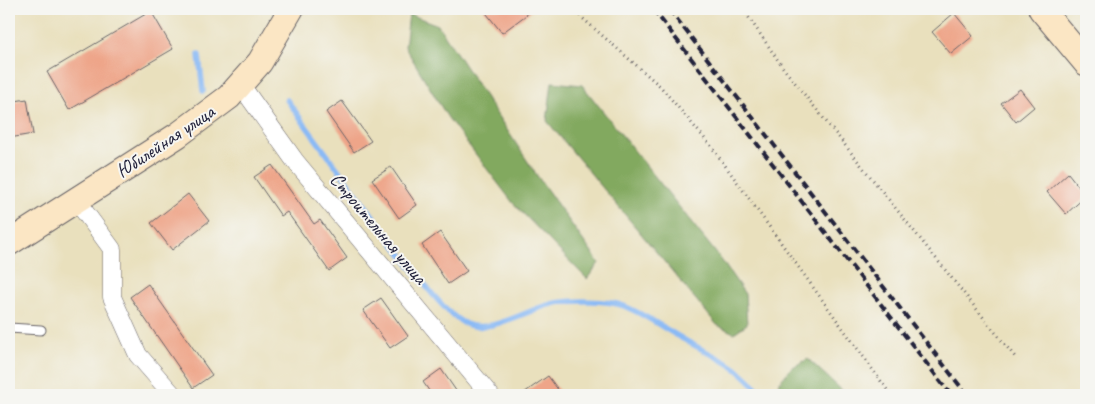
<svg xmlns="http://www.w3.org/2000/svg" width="1095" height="404" font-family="Caveat,sans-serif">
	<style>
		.forest { fill: #82a95f; stroke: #52664d }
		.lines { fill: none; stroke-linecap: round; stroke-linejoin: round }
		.stream { stroke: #8abaf5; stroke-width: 5.5 }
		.building { fill: #eea589 }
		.lane-casing { stroke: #686468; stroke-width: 11 }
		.street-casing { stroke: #686468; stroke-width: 19 }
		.secondary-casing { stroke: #686468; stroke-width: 27 }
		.path { stroke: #686468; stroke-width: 3; stroke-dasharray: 1 4; stroke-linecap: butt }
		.lane { stroke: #fff; stroke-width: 9 }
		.street { stroke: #fff; stroke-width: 18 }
		.secondary { stroke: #fbe6c4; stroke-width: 25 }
		.rail { stroke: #22223b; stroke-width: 4; stroke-dasharray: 8 4; stroke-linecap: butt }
		.labels { text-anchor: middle; stroke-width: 4; stroke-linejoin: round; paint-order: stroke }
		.street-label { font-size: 20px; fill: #22223b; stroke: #f6f6f2 }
	</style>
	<rect width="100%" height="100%" fill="#f6f6f2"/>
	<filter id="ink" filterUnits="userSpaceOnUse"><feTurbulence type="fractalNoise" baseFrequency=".02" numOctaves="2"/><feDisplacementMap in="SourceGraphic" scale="10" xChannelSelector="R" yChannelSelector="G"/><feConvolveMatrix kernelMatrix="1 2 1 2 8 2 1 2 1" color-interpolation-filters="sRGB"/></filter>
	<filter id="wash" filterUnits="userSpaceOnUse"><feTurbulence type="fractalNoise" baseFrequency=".0096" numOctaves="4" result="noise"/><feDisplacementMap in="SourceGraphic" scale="20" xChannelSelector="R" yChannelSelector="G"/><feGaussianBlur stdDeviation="1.12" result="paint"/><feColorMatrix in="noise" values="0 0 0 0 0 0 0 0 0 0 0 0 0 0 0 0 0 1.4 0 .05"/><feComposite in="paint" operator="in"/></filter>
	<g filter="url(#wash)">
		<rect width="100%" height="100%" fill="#e9e0bd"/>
		<g class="forest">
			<path d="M409 14 438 25 538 177 599 263 587 279 513 203 448 118 405 47Z"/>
			<path d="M552 82 582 85 720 258 745 294 747 324 734 333 717 325 547 121Z"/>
			<path d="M808 359 847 395H782L778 384 791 368Z"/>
		</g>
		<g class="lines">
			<g class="stream">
				<path d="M199 55 203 91"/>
				<path d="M287 100C321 147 356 193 391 240 407 261 443 314 466 324 490 335 531 307 556 303 573 300 608 300 624 306 646 315 663 328 683 339 715 358 739 363 762 395"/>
			</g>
		</g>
		<g id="blocks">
			<g class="building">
				<path d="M483 9H534L502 33Z"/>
				<path d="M151 11 173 49 69 110 47 72Z"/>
				<path d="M954 13 973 36 951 54 932 32Z"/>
				<path d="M1020 89 1034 107 1016 122 1001 103Z"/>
				<path d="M27 99 33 134 9 138V102Z"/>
				<path d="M342 101 371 141 354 152 326 112Z"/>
				<path d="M272 165 314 224 320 220 347 258 329 271 287 212 281 216 254 177Z"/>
				<path d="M391 167 417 205 399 218 372 179Z"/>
				<path d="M1068 173 1086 196 1066 214 1047 192Z"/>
				<path d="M188 194 209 221 172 250 151 223Z"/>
				<path d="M440 232 467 271 448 284 422 245Z"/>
				<path d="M148 284 212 375 193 388 130 297Z"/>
				<path d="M381 298 408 336 390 348 363 310Z"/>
				<path d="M441 369 459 395H432L423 382Z"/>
				<path d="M548 376 562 395H521Z"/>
			</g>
		</g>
	</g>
	<g filter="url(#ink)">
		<use href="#blocks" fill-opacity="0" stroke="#686468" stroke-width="1"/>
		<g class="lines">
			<defs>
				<path id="lane" d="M9 328 41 330"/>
				<g id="street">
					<path d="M240 84 295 161 490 395"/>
					<path d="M76 200 112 249V297L138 355 173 395"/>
				</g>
				<g id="secondary">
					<path d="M1041 9 1086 63"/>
					<path d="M9 243 178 135 229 97 260 62 291 9"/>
				</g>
			</defs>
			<use href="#lane" class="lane-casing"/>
			<use href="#street" class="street-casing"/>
			<use href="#secondary" class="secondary-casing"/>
			<g class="path">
				<path d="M572 9 660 86 711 146 891 395"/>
				<path d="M743 9 784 69 1015 357"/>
			</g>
			<use href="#lane" class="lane"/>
			<use href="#street" class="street"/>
			<use href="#secondary" class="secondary"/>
			<g class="rail">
				<path d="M653 9 951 395"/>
				<path d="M669 9 967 395"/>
			</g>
		</g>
	</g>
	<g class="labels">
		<g class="street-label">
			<text transform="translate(165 141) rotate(-34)" y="7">Юбилейная улица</text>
			<text transform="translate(379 228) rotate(50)" y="7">Строительная улица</text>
		</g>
	</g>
	<rect width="1095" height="404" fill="none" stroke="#f6f6f2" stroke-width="30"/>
</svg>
